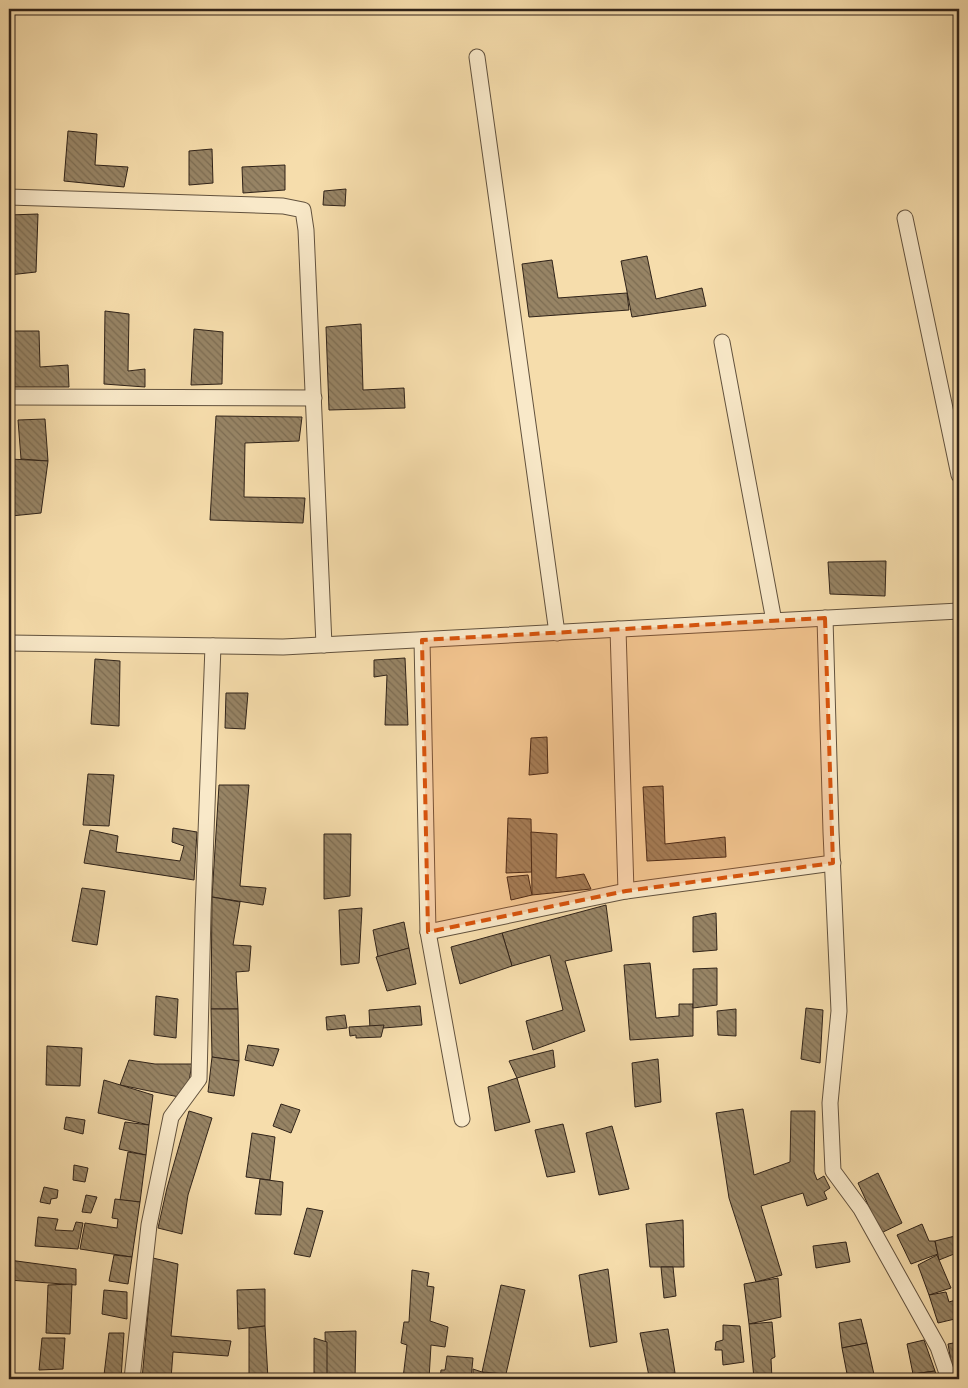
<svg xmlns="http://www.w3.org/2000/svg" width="968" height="1388" font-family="Vollkorn,serif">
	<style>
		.building { fill: url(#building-back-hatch); stroke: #302319 }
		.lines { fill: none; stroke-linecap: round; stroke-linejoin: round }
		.street-casing { stroke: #62523e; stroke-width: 17 }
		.street { stroke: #f9e9c9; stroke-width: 15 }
		.marked { fill: #d6540d; fill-opacity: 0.2; stroke: #d6540d; stroke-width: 4; stroke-dasharray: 10 6; stroke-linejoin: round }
	</style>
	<defs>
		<pattern id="building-back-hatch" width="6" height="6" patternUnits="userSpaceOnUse" patternTransform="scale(1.25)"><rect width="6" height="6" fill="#978465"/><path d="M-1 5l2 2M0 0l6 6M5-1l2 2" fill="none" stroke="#7c6c52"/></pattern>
	</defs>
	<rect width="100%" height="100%" fill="#f6ddac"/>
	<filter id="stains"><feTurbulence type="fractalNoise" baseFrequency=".004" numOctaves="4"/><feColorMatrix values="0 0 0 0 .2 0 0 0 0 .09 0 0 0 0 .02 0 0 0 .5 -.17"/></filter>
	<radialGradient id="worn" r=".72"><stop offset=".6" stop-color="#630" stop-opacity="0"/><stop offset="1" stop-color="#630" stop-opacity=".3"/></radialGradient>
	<g class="building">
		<path d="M68 131 97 134 95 165 128 167 124 187 64 181Z"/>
		<path d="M212 149 213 183 189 185V151Z"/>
		<path d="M285 165V190L243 193 242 167Z"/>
		<path d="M346 189 345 206 323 205 324 191Z"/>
		<path d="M38 214 36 272 9 275V215Z"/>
		<path d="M647 256 656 299 702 288 706 306 632 317 621 261Z"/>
		<path d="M552 260 558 298 627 293 629 310 529 317 522 264Z"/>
		<path d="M105 311 129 314 128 371 145 369V387L104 384Z"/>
		<path d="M361 324 363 390 404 388 405 408 329 410 326 327Z"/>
		<path d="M194 329 223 332 222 384 191 385Z"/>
		<path d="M10 331H39L40 367 68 365 69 387H10Z"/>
		<path d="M216 416 302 417 299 441 245 443 244 497 305 498 303 523 210 520Z"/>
		<path d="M45 419 48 461 21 459 18 420Z"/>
		<path d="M10 459 48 461 41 513 11 516Z"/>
		<path d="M886 561 885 596 830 594 828 562Z"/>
		<path d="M405 658 408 725H385L387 675 374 677V660Z"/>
		<path d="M95 659 120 661 119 726 91 724Z"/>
		<path d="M226 693H248L245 729 225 728Z"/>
		<path d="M547 737 548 773 529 775 531 738Z"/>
		<path d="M88 774 114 775 109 826 83 825Z"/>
		<path d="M219 785H249L240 886 266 888 263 905 212 897Z"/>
		<path d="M663 786 665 844 725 837 726 857 647 861 643 787Z"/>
		<path d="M508 818 531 819 532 872 506 873Z"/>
		<path d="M173 828 197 832 194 880 84 863 90 830 118 836 116 852 180 861 184 846 172 842Z"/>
		<path d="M531 832 557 834 556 878 584 874 591 889 532 895Z"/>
		<path d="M324 834H351L350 896 324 899Z"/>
		<path d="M528 875 532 895 511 900 507 877Z"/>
		<path d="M82 888 105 891 97 945 72 941Z"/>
		<path d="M212 897 240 902 233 945 251 946 249 971 236 972 238 1009H211Z"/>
		<path d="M606 905 612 951 565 961 585 1031 533 1050 526 1021 563 1010 550 955 512 966 502 933Z"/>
		<path d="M362 908 359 963 341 965 339 910Z"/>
		<path d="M716 913 717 950 693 952V917Z"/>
		<path d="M404 922 409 948 378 957 373 930Z"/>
		<path d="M502 933 512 966 460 984 451 947Z"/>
		<path d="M409 948 416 984 387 991 376 957Z"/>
		<path d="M650 963 656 1018 679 1016V1004H693V1036L630 1040 624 965Z"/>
		<path d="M717 968V1005L693 1008V969Z"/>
		<path d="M156 996 178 999 176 1038 154 1035Z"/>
		<path d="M420 1006 422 1025 370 1029 369 1010Z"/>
		<path d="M806 1008 823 1010 820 1063 801 1059Z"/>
		<path d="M211 1009H238L239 1061 212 1057Z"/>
		<path d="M736 1009V1036L718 1035 717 1011Z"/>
		<path d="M345 1015 347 1028 327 1030 326 1017Z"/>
		<path d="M384 1025 381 1037 356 1038V1035L350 1036 349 1027Z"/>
		<path d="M248 1045 279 1049 273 1066 245 1060Z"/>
		<path d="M47 1046 82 1048 80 1086 46 1085Z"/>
		<path d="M553 1050 555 1067 517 1078 509 1061Z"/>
		<path d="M212 1057 239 1061 234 1096 208 1092Z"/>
		<path d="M658 1059 661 1102 635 1107 632 1063Z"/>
		<path d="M129 1060 155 1064H192L189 1081 179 1097 120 1085Z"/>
		<path d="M517 1078 530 1122 495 1131 488 1087Z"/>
		<path d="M104 1080 153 1095 149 1125 98 1113Z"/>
		<path d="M281 1104 300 1110 291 1133 273 1126Z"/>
		<path d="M743 1109 754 1175 790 1162 791 1111H815L814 1172 817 1180 824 1176 830 1188 824 1192 827 1199 807 1206 803 1193 761 1206 782 1275 756 1282 729 1198 716 1113Z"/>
		<path d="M189 1111 212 1118 188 1195 182 1234 158 1228 167 1188Z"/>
		<path d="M66 1117 85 1120 83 1134 64 1129Z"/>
		<path d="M125 1122 149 1125 146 1155 119 1149Z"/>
		<path d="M563 1124 575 1172 547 1177 535 1130Z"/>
		<path d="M612 1126 629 1189 599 1195 586 1133Z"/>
		<path d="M252 1133 275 1137 270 1180 246 1177Z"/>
		<path d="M128 1152 146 1155 140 1202 120 1200Z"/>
		<path d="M74 1165 88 1168 85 1182 73 1180Z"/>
		<path d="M878 1173 902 1223 881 1233 858 1183Z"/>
		<path d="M260 1179 283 1182 281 1215 255 1214Z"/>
		<path d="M44 1187 58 1190 57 1198 51 1199 50 1204 40 1202Z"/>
		<path d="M86 1195 97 1197 91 1213 82 1212Z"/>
		<path d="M115 1199 140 1202 132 1257 80 1249 85 1223 117 1228 118 1219 112 1218Z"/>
		<path d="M307 1208 323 1211 310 1257 294 1254Z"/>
		<path d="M38 1217 58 1219 55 1230 73 1231 76 1222 83 1223 78 1249 35 1246Z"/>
		<path d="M683 1220 684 1267H650L646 1224Z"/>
		<path d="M922 1224 929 1241H935L938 1254 911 1264 897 1235Z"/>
		<path d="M959 1235V1252L939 1260 935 1241Z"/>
		<path d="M846 1242 850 1262 816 1268 813 1246Z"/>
		<path d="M114 1255 132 1257 128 1284 109 1281Z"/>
		<path d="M937 1255 951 1288 929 1295 918 1265Z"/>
		<path d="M153 1258 178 1264 171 1336 231 1341 228 1356 173 1352 171 1379H142Z"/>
		<path d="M9 1260 76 1269V1285L9 1280Z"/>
		<path d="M661 1267H673L676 1296 664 1298Z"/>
		<path d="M608 1269 617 1342 590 1347 579 1275Z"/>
		<path d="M412 1270 429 1273 427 1286 434 1287 430 1321 448 1327 445 1347 431 1345 429 1379 403 1378 407 1345 401 1343 404 1322H409Z"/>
		<path d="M778 1278 781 1317 749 1324 744 1284Z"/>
		<path d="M72 1284 70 1334 46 1333 48 1285Z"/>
		<path d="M501 1285 525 1290 506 1374 482 1372Z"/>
		<path d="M265 1289V1326L238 1329 237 1290Z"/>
		<path d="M104 1290 127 1292V1319L102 1314Z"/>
		<path d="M946 1292 949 1302 959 1299V1318L938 1323 929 1295Z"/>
		<path d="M861 1319 867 1343 842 1348 839 1323Z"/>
		<path d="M772 1322 775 1357 771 1359 772 1379H754L749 1324Z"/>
		<path d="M723 1325 740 1326 744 1362 723 1365 722 1350H715L716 1342 723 1340Z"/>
		<path d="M265 1326 268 1379H249V1328Z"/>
		<path d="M668 1329 675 1373 649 1376 640 1333Z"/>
		<path d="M356 1331 355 1379H326L325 1332Z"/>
		<path d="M109 1333H124L121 1379H87V1374L104 1375Z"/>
		<path d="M42 1338H65L63 1369 39 1370Z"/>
		<path d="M314 1338 327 1342V1379H314Z"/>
		<path d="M924 1340 935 1371 913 1374 907 1344Z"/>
		<path d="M959 1342V1379H954L948 1344Z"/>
		<path d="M867 1343 875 1379H848L842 1348Z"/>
		<path d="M447 1356 473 1358 471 1379H440L441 1370H445Z"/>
		<path d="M473 1369 491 1375V1379H473Z"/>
		<path d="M935 1371 937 1379H883L913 1374Z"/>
	</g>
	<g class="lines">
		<defs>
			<g id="street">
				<path d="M477 57 557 633"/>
				<path d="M9 197 283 206 303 210 306 230 324 645"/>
				<path d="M905 218 959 475"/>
				<path d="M722 342 774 621"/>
				<path d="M9 397 314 398"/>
				<path d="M825 618 831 832 839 1011 830 1103 833 1171 861 1209 938 1347 949 1379"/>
				<path d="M618 629 626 891"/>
				<path d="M422 640 428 932 462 1119"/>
				<path d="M9 643 283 647 959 611"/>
				<path d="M428 932 626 891 833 863"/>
				<path d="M132 1379 149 1225 171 1117 199 1079 203 913 213 646"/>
			</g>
		</defs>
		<use href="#street" class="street-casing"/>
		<use href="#street" class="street"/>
	</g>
	<path class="marked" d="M825 618 833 863 626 891 428 932 422 640Z"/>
	<rect width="968" height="1388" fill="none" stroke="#f6ddac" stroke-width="30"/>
	<rect x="10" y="10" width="948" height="1368" fill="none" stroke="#302319" stroke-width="2.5"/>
	<rect x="15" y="15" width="938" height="1358" fill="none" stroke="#302319"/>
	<rect width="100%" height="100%" filter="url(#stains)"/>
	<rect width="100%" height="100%" fill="url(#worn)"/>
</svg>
